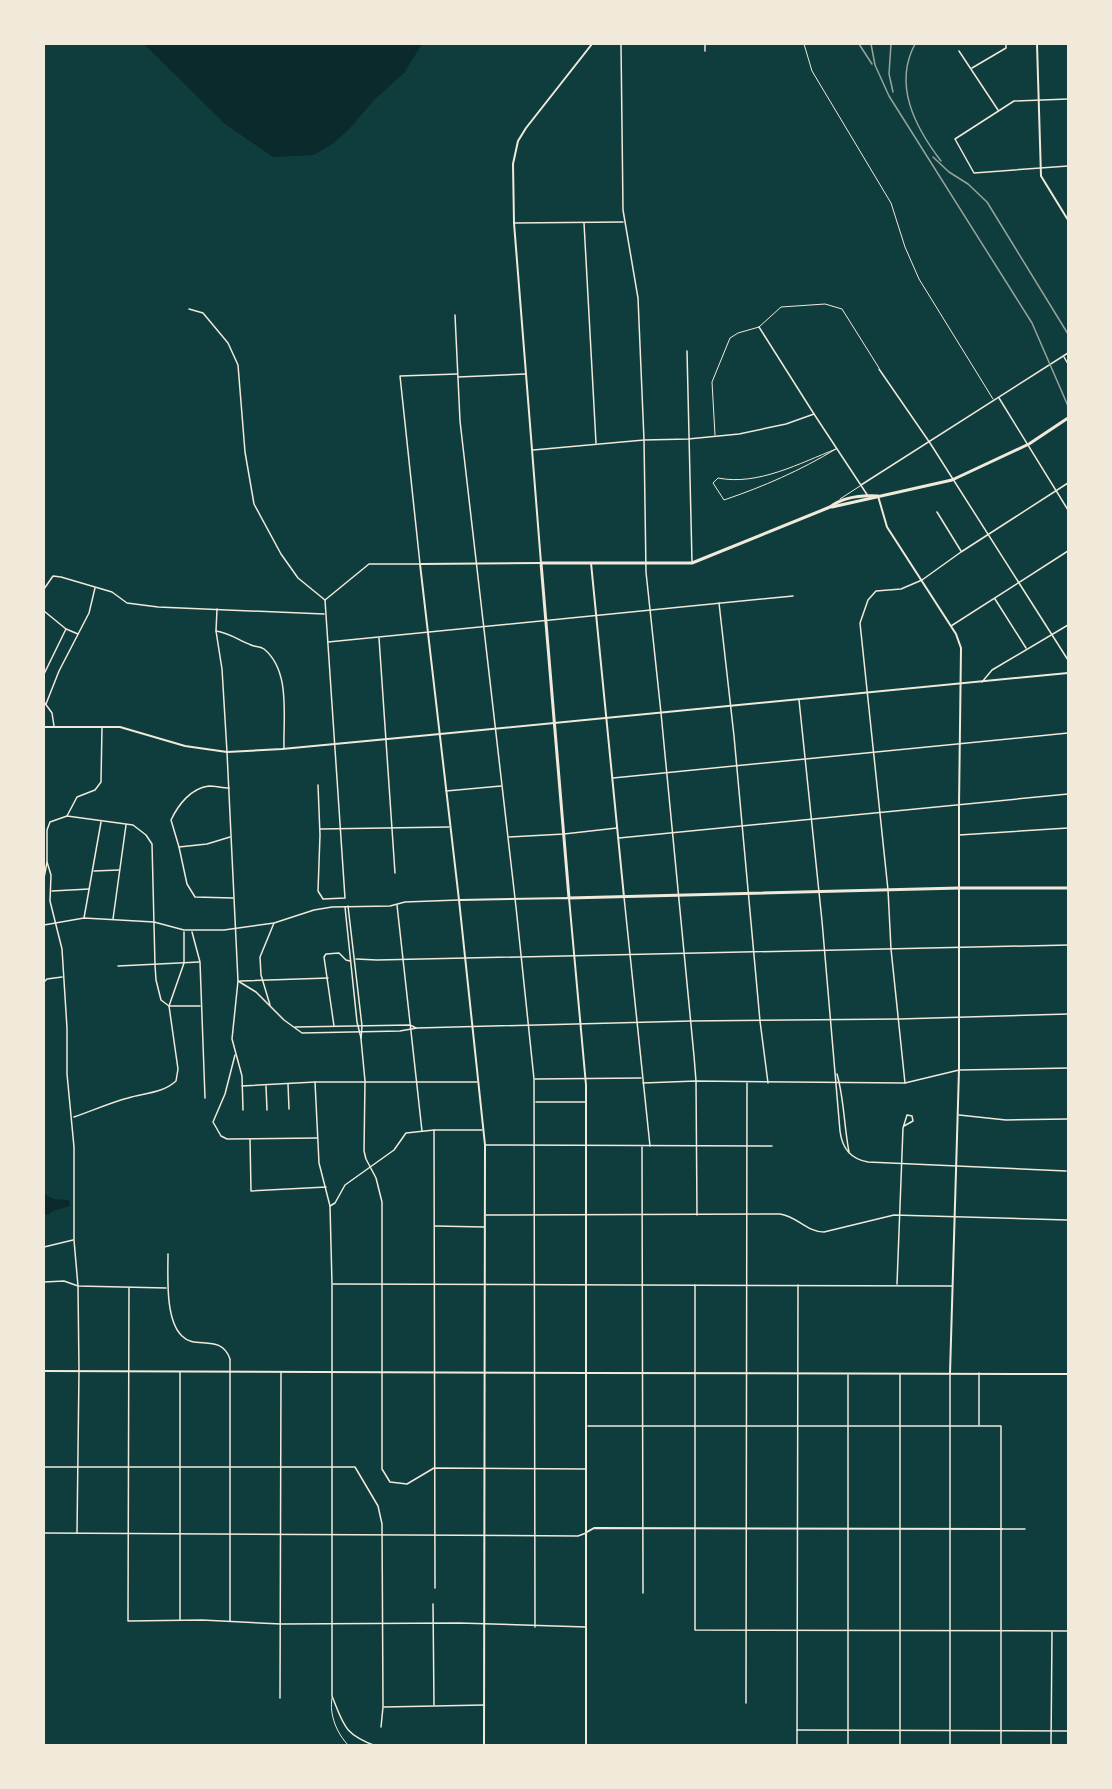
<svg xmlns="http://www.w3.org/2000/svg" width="1112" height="1789" font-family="'Public Sans',sans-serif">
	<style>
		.water { fill: #0a2a2b }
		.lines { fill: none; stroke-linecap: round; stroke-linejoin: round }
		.service { stroke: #f1e9da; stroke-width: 1 }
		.minor { stroke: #f1e9da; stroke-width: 1.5 }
		.tertiary { stroke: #f1e9da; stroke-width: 2 }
		.secondary { stroke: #f1e9da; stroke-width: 2 }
		.primary { stroke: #f1e9da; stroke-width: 3 }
		.rail { stroke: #97a49c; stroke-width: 1.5 }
	</style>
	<rect width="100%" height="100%" fill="#0f3d3e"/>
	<g class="water">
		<path d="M144 44H422L404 73 375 99 351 127 334 143 314 155 273 157 225 124Z"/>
		<path d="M44 1194 54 1199 69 1200 70 1206 53 1211 48 1215 44 1213Z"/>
	</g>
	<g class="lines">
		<g class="service">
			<path d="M804 44 812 71 891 203 905 247 919 279 993 399"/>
			<path d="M715 435 712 382 730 338 738 333 759 327 781 307 825 304 842 309 879 368"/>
			<path d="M836 449C799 471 765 486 724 500L713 483 718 478C758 486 800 463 836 449Z"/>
			<path d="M840 499 860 486"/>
			<path d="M332 1698C329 1715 337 1734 349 1746"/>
		</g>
		<g class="minor">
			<path d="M621 44 623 210 638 298 644 440 646 572 661 713 694 1056 696 1081 697 1215"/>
			<path d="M705 44V51"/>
			<path d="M959 51 998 110"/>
			<path d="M972 68 1006 48V44"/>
			<path d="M1068 99 1014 101 955 139 974 173 1068 166"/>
			<path d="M514 223 623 222"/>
			<path d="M584 223 596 443"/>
			<path d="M189 309 203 313 228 343 238 365 245 452 254 504 281 554 298 578 325 600"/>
			<path d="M455 315 460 421 516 907 534 1079 535 1627"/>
			<path d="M759 327 814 414 868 496"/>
			<path d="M687 351 692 562"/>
			<path d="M1064 357 1068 364"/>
			<path d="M879 369 930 443 1068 660"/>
			<path d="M458 377 525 374"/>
			<path d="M999 398 1068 510"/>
			<path d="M533 450 644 440 688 439 739 434 786 424 814 414"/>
			<path d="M861 485 1068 353"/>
			<path d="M937 512 961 551"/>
			<path d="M44 589 53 576 61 577 112 592 127 603 158 607 324 614"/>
			<path d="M995 599 1026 648"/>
			<path d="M719 603 734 736 760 1021 768 1083"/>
			<path d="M217 609 216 631 222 669 227 752 238 981 232 1039 242 1076 243 1110"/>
			<path d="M44 611 66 629 78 634"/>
			<path d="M951 626 1068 551"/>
			<path d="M216 631C230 633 238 640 251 645 255 647 260 646 264 649 291 671 283 717 284 748"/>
			<path d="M379 638 395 873"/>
			<path d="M328 642 793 596"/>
			<path d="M44 674 66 629"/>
			<path d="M982 682 992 670 1068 625"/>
			<path d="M799 700 822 921 840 1131C842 1148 850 1159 868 1162L1066 1171"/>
			<path d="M44 702 52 713 54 726"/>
			<path d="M46 704 59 671 89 613 95 588"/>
			<path d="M613 778 1068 733"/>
			<path d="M318 785 320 835 318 891 323 899 345 898 325 600 369 564H420L400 376 457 374"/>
			<path d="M229 788C223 788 215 786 209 786 191 788 178 805 171 820L179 847 187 884 195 897 233 898"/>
			<path d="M446 791 501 786"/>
			<path d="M67 816 77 797 95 790 101 782 102 727"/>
			<path d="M320 829 449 827"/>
			<path d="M959 835 1068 828"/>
			<path d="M509 837 564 834 617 828"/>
			<path d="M619 838 1068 794"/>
			<path d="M179 847 207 844 230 837"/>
			<path d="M94 871 119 870"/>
			<path d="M44 878 47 862"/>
			<path d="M52 891 89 889"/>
			<path d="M624 897 650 1146"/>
			<path d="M397 905 422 1131"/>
			<path d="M348 906 362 1026 361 1039 365 1081 364 1151 366 1159 376 1178 382 1202V1469L390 1482 407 1484 434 1468 586 1469"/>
			<path d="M345 907 357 1022 361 1038"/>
			<path d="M84 918 101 822"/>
			<path d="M113 919 126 825"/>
			<path d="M44 925 84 918 154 922 184 930H224L274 923 314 910 332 907 390 906 405 902 458 900"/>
			<path d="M192 932 200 962 205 1098"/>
			<path d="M356 959 377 960 1068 945"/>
			<path d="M118 966 199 962"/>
			<path d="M238 981 256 992 284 1020 302 1033 400 1031 417 1028 691 1021 899 1019 1068 1014"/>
			<path d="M240 981 328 978"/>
			<path d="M44 982 47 979 62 977"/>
			<path d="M270 1005 261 975 260 957 274 923"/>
			<path d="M334 1026 324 957 326 954 339 953 346 960 350 961"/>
			<path d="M295 1027 410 1025 416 1028"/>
			<path d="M235 1055 225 1094 213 1122 221 1136 227 1139 317 1138"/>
			<path d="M837 1074C844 1098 844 1126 849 1152"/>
			<path d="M535 1079 641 1078"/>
			<path d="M315 1082 319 1163 330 1206 332 1284V1696C344 1726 344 1734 376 1746"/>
			<path d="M643 1083 696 1081 905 1083 959 1070 1068 1068"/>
			<path d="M905 1083 891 949 888 890 860 623 868 600 876 591 901 589 922 580 961 552 1068 483"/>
			<path d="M288 1084 289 1109"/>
			<path d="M242 1086 315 1082H477"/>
			<path d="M266 1086 267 1110"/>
			<path d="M536 1102H585"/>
			<path d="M959 1115 1006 1120 1068 1119"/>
			<path d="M74 1117C92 1111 109 1103 128 1098 145 1093 163 1093 176 1081L178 1069 169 1006 184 963V932"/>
			<path d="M434 1130 435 1588"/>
			<path d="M250 1139 251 1191 326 1187"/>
			<path d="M485 1145 772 1146"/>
			<path d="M642 1147 643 1593"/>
			<path d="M330 1206 335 1203 345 1185 394 1150 406 1133 434 1130H482"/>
			<path d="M486 1215 780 1214C797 1216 806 1232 824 1232L894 1215 1067 1220"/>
			<path d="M435 1226 484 1227"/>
			<path d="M44 1247 73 1240"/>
			<path d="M168 1254C168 1276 165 1320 182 1336 195 1350 221 1333 230 1359V1621"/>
			<path d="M44 1282 64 1281 78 1286 166 1288"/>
			<path d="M333 1284 952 1286"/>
			<path d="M897 1284 903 1128 907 1115 912 1116 913 1121 904 1126"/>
			<path d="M695 1285V1630L1068 1631"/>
			<path d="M129 1288 128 1621 202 1620 281 1624 459 1623 586 1627"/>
			<path d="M180 1372V1620"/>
			<path d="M979 1373V1425"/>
			<path d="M950 1374V1746"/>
			<path d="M848 1375V1746"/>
			<path d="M588 1426H1001V1746"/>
			<path d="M44 1467H355L378 1506 382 1524 383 1707 381 1727"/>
			<path d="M1002 1529H1025"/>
			<path d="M44 1533 578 1536 586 1533"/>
			<path d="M77 1533 79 1371 78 1286 74 1240V1147L67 1074V1028L62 949 50 901 51 875 47 862V830L50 822 67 816 133 825 146 835 152 844 155 965 156 980 161 1000 169 1006H200"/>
			<path d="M433 1604 434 1705"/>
			<path d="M280 1698 281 1373"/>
			<path d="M746 1703 747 1083"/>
			<path d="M384 1707 484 1705"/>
			<path d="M797 1730 1068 1731"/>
			<path d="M797 1746 798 1285"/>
			<path d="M900 1746V1374"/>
			<path d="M1051 1746 1052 1632"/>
		</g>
		<g class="tertiary">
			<path d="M1037 44 1041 176 1068 220"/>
			<path d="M878 496 887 527 956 634 961 648 959 805V1070L950 1373"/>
			<path d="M591 563 624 897"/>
			<path d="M460 900 569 898 586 1085V1746"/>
			<path d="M44 1371 587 1373"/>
			<path d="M587 1532 594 1528 1002 1529"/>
			<path d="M484 1746 485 1145 459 900 420 564 541 563"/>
		</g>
		<g class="secondary">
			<path d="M541 563 514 223 513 164 518 141 526 128 592 44"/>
			<path d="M44 727H120L185 746 227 752 282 749 440 734 1068 673"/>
			<path d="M587 1373 1068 1374"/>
		</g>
		<g class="primary">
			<path d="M878 496C862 495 843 497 830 507L692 563H541L569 898 959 888H1068"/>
			<path d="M832 507 952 480 1029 444 1068 418"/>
		</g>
		<g class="rail">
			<path d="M859 44 872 64"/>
			<path d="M871 44 875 65 889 96 1032 323 1068 406"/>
			<path d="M891 44 889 74 893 92"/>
			<path d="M915 44C893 85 915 127 941 161"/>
			<path d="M933 157 949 172 968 184 987 202 1068 334"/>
		</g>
	</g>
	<rect width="1112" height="1789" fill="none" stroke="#f1e9da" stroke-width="90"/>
</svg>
